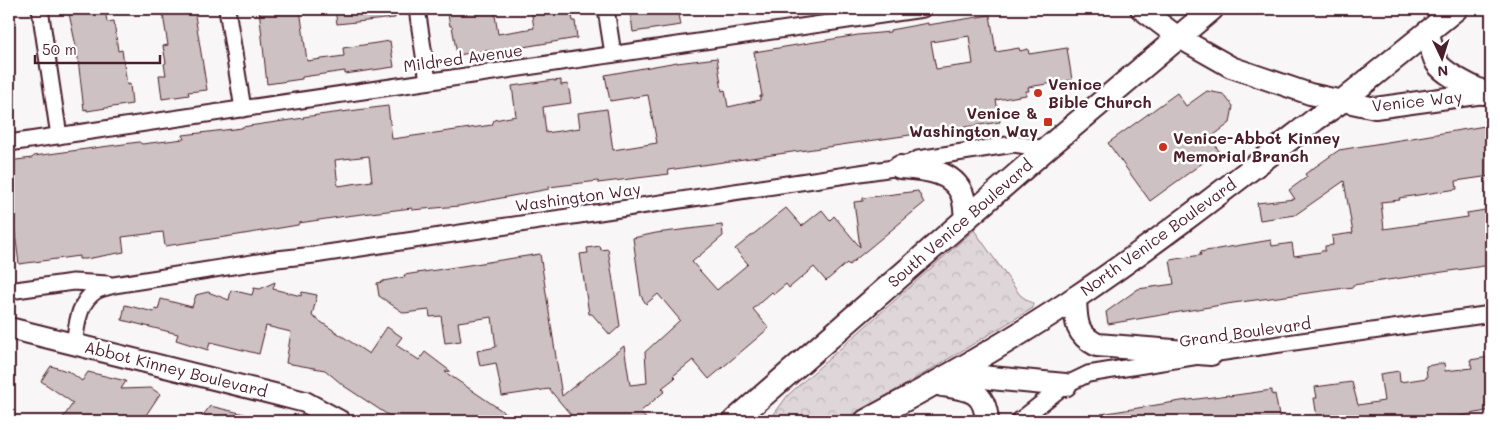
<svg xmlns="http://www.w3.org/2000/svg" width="1500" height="430" font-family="Mali,sans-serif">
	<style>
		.forest { fill: url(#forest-crowns); stroke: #947a82 }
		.building { fill: #cdc1c4; stroke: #4a1f2b; fill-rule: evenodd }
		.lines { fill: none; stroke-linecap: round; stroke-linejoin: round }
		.minor-casing { stroke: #4a1f2b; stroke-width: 19 }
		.tertiary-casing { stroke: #4a1f2b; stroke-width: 24 }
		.secondary-casing { stroke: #4a1f2b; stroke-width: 26 }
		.minor { stroke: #fff; stroke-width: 15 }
		.tertiary { stroke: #fff; stroke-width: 20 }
		.secondary { stroke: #fff; stroke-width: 22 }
		.poi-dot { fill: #c8321e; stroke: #fff; stroke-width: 2 }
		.labels { text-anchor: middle; stroke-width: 5; stroke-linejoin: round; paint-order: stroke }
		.street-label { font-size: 16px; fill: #4a1f2b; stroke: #fff }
		.poi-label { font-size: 16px; font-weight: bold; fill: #4a1f2b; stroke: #fff; text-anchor: start }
	</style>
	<defs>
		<pattern id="forest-crowns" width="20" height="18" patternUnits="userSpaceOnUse" patternTransform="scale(1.25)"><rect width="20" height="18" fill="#ded6d9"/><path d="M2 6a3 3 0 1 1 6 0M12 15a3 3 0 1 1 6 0" fill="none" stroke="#c0b7ba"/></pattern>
	</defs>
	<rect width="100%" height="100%" fill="#f8f6f7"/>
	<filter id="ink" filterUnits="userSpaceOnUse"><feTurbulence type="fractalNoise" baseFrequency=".02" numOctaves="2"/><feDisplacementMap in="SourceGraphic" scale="10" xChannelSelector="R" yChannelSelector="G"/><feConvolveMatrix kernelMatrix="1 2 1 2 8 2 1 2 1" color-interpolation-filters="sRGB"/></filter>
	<g filter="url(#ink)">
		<path class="forest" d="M974 230 1020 295 1033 304V308L905 385 841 421H769L788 395Z"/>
		<g class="building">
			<path d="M68 9H105L107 22 114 21 118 51 122 50 127 85 130 84 132 104 87 111V109L84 110 77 51Z"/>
			<path d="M162 9H194L207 90 188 92 189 95 162 99 159 75H166L164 64 166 63 163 46 168 45Z"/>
			<path d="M259 9H300L307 61 344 56 343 48 390 41 394 67 345 74V71L302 77V79L267 84Z"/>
			<path d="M335 9H394L395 18 337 24Z"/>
			<path d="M447 9H494L498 34 534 28 531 9H571L573 21H575L577 38 493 52 492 50 457 55 452 26H450Z"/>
			<path d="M630 9H678L681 25 633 32Z"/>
			<path d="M990 15 996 52 1019 48 1020 51 1028 49 1029 54 1067 48 1072 80 1028 87 1029 91H1026V95L996 100 1000 122 668 170 669 174 598 183V181L549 187V189L459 206 412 210V208L346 216 299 223 298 225 238 235 165 246 163 232 122 237 124 252 86 259H79V256L19 264 13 217 14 212 9 186V161L32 158 34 156 139 142 142 144 184 139 183 135 242 128V127L304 118 303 117 388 106 392 139 492 125 494 120 516 116 512 86 554 80V81L561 80V85L568 84 571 103 543 107 546 133 580 128 578 113 607 109 613 150 657 143 648 95 610 101 605 75 677 62V63L717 58 722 91 725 90 728 107 760 100V96H762L754 52 858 35 890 32V30L928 23V25ZM969 36 973 64 936 69 931 42ZM369 156 372 181 338 186 335 160Z"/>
			<path d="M1207 91 1223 94 1233 106 1230 123 1210 138 1219 151 1150 201 1108 143 1177 93 1186 106Z"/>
			<path d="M1491 125V168H1489L1490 176 1456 181 1457 189 1399 198 1400 200 1381 202 1384 229 1468 217 1467 213 1491 209V265L1353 285V287L1233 303 1108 324 1106 312 1138 289 1174 284 1170 260 1201 255 1200 252 1271 240 1272 246 1292 243 1294 256 1321 252V251H1325V246L1333 245 1332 236 1353 233 1344 181 1295 215 1260 220 1257 203 1295 199 1289 190 1307 177 1305 174 1339 150Z"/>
			<path d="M918 191 924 203 849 265 847 263 826 281 814 267 789 288 786 284 774 294 772 292 753 309 769 328 709 379 693 360 673 376 675 378 662 388 665 391 640 412 648 421H576L549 389 502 396 496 363 480 366 477 351 496 347 492 317 458 322 461 341 445 343 441 316 430 317 429 310 404 313 379 296 377 283 383 282V281L405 277 404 275 540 254 562 396 624 346 630 385 647 383 645 352 680 320 658 294 646 304 641 296 633 238 656 233 722 225 723 236 692 262 717 290 748 264 735 249 786 208 802 226 822 210 830 220 834 216 860 247 854 202 863 201V198Z"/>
			<path d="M600 246 601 250 608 249 620 326 610 335 592 314H589L580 254 588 253 587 248Z"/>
			<path d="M275 282 273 289 301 296 302 292 317 295 312 316 369 354 387 327 402 337 396 345 419 360 425 352 450 371 445 372 517 421H397L344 386 325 370 286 363 291 332 266 326 259 354 210 342 208 350 176 340 178 334 122 320 125 305 154 312 155 309 158 310 161 299 192 307 196 295 208 292 229 300 231 290 252 295 254 288 260 289Z"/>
			<path d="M1489 357 1491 369V410L1451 418V421H1319L1318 417H1317L1314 398H1317L1315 387 1352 382 1358 405 1384 401 1380 374 1399 371 1400 382 1427 378 1426 366 1444 363 1445 371 1472 368 1470 360Z"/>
			<path d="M51 366 70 372 82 381 88 372 126 381 121 389 151 388 160 394 142 421H61L73 403 41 381Z"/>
			<path d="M1272 390V395L1275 394 1280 421H1101V414L1181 401 1229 395V396Z"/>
			<path d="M210 406 253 416 252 421H199Z"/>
		</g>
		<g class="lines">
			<defs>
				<g id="minor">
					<path d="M40 9 59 136"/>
					<path d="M227 9 243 109"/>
					<path d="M417 9 428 81"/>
					<path d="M606 9 613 54"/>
					<path d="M9 143 923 9"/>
					<path d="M9 291 73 282 108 284"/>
					<path d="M74 344C77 325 78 302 96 291 101 288 109 287 114 285L277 259 314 255 900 167 918 159 1014 144 1046 149"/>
					<path d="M1019 421 1065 385 1088 374 1211 354 1491 314"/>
				</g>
				<g id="tertiary">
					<path d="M1141 9 1178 37 1231 67 1310 94 1375 108 1491 92"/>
					<path d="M9 328 278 395 305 402 340 421"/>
				</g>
				<g id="secondary">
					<path d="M1428 32C1430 42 1432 54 1437 63 1445 75 1471 86 1484 93"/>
					<path d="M900 167C923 169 952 170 962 194 965 202 965 210 966 218"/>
					<path d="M1075 298C1076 321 1075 334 1097 345L1211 354"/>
					<path d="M956 372 991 378 1065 385"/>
					<path d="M942 385C969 389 985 390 987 421"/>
					<path d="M734 421 1046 149 1212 9"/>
					<path d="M866 421C937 383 1008 343 1075 298 1158 242 1237 180 1316 119L1342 101 1456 9"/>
				</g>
			</defs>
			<use href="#minor" class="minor-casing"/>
			<use href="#tertiary" class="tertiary-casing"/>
			<use href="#secondary" class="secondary-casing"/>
			<use href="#minor" class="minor"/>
			<use href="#tertiary" class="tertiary"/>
			<use href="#secondary" class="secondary"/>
		</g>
	</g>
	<g class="poi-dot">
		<circle cx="1038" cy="93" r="5"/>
		<rect x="1043" y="117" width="10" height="10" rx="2.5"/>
		<circle cx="1163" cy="147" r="5"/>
	</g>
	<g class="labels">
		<g class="street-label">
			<text transform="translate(463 58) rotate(-8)" y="6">Mildred Avenue</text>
			<text transform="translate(1417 101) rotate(-6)" y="6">Venice Way</text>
			<text transform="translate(578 197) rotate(-8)" y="6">Washington Way</text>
			<text transform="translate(960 223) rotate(-41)" y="6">South Venice Boulevard</text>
			<text transform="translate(1158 237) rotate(-36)" y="6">North Venice Boulevard</text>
			<text transform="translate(1245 332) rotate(-8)" y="6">Grand Boulevard</text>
			<text transform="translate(176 369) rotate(14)" y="6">Abbot Kinney Boulevard</text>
		</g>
		<g class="poi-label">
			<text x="1048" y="90">Venice<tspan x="1048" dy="18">Bible Church</tspan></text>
			<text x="1038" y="119" text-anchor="end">Venice &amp;<tspan x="1038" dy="18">Washington Way</tspan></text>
			<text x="1173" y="144">Venice-Abbot Kinney<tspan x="1173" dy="18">Memorial Branch</tspan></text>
		</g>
	</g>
	<rect width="1500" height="430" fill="none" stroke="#fff" stroke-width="30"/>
	<rect x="15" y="15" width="1470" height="400" fill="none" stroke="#4a1f2b" stroke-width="2" filter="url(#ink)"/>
	<g transform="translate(1442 58) rotate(176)" stroke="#ffffff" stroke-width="4" paint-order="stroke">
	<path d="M0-4L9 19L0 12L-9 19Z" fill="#4a1f2b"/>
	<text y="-8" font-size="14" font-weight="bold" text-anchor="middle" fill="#4a1f2b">N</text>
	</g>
	<path d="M35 55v8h125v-8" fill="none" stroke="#4a1f2b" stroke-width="2.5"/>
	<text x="42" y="55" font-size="15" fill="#4a1f2b" stroke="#ffffff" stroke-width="4" paint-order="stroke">50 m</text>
</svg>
